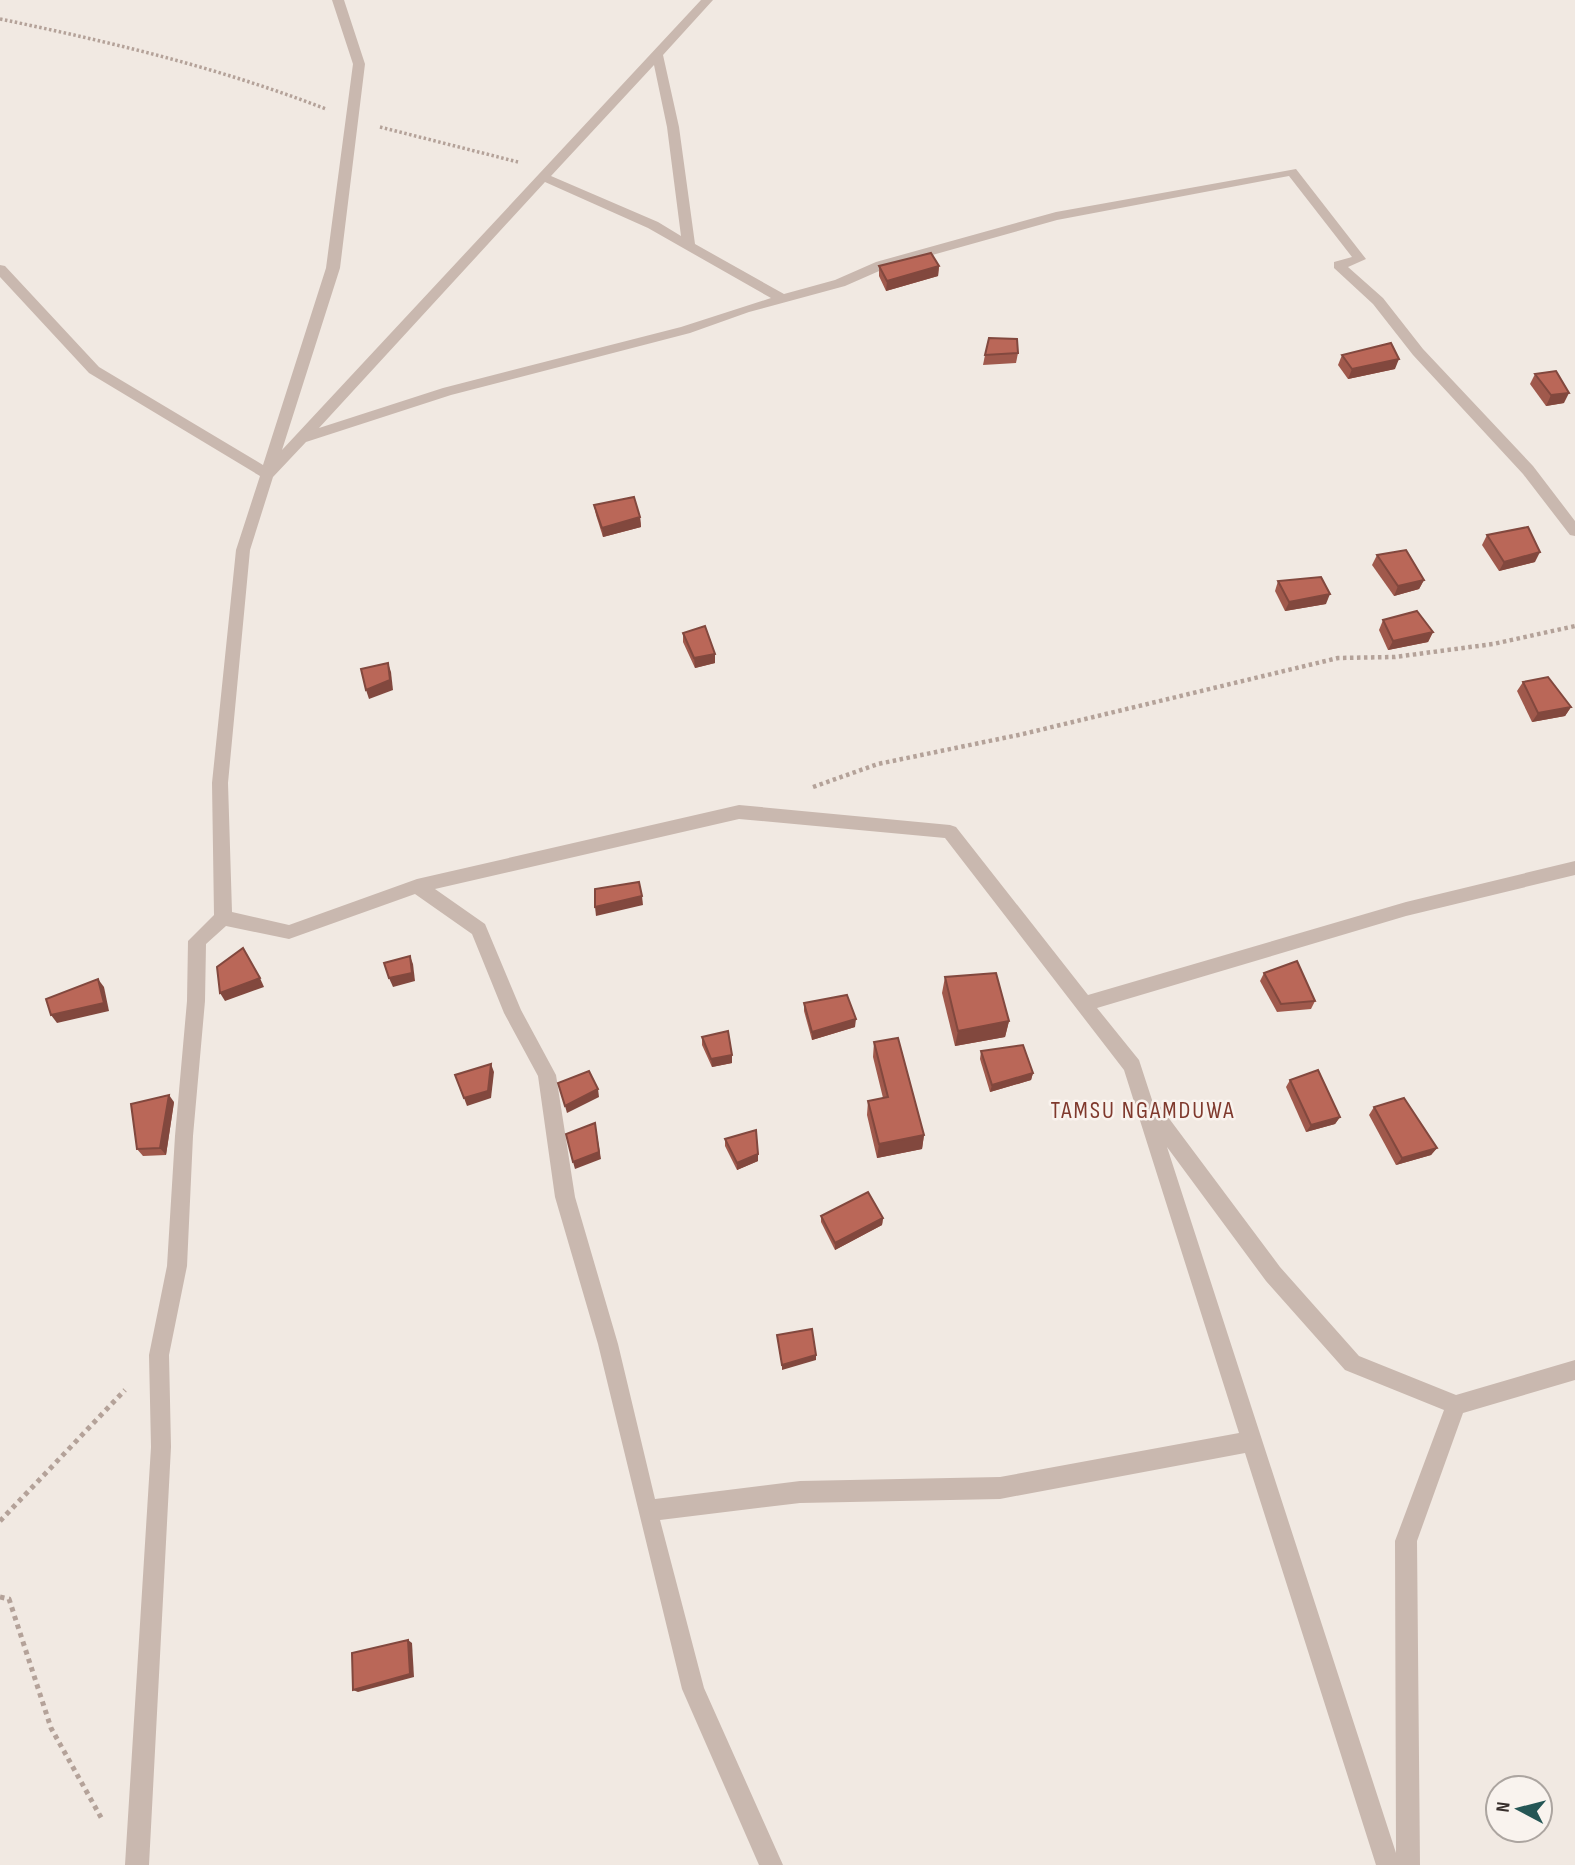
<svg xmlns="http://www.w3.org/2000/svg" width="1575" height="1865" font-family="'Sofia Sans Condensed',sans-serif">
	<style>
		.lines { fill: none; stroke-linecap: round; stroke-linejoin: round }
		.path-far2 { stroke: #b4a299; stroke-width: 3.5; stroke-dasharray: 2.5 2.5; stroke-linecap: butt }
		.path-far1 { stroke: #b4a299; stroke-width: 4.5; stroke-dasharray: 3.5 3.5; stroke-linecap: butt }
		.path { stroke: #b4a299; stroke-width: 5; stroke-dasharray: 4.5 4.5; stroke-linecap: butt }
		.street { fill: #c9b8af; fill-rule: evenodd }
		.wall { fill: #a0594c }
		.shaded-wall { fill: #82483e }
		.building { fill: #ba6758; stroke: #82483e; stroke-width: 2 }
		.labels { text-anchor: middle; stroke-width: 5; stroke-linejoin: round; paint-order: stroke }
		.quarter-label { font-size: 24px; letter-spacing: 2px; fill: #7f392d; stroke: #f9f3ee }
	</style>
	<rect width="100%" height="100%" fill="#f1e9e2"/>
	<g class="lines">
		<g class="path-far2">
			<path d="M0 19C111 42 220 68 326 109"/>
			<path d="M380 127 518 162"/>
		</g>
		<path class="path-far1" d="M813 787 878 764 1023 734 1338 658 1395 657 1493 644 1575 626"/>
		<g class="path">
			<path d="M0 1521 125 1390"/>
			<path d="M0 1597 9 1599 51 1728 103 1821"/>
		</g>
		<path class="street" d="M332 0H344L365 64 340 268 282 450 701 0H713L663 55 679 127 695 244 784 294 835 280 876 262 1056 212 1296 169 1366 259 1348 267 1383 298 1423 349 1533 466 1575 521V536L1570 535 1523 474 1413 355 1373 304 1334 268V262L1352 257 1289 176 1057 220 886 268 845 286 749 312 690 333 451 395 306 442 273 477 250 550 228 783 232 912 289 925 417 879 739 805 950 825 956 827 1088 995 1406 902 1575 861V875L1406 916 1097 1008 1139 1060 1153 1103 1159 1105 1280 1267 1359 1356 1456 1395 1575 1360V1380L1463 1413 1417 1541 1420 1865H1376L1245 1453 1000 1499 800 1503 660 1520 704 1688 783 1865H759L682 1689 598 1344 555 1197 538 1076 504 1013 472 934 415 894 289 939 226 926 206 944 205 1001 193 1136 187 1266 169 1355 171 1447 149 1865H125L151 1447 149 1355 167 1266 175 1136 187 1001 188 941 214 915 212 783 236 550 260 476 89 373 0 277V265L5 266 99 367 263 465 326 268 353 64ZM654 65 667 127 681 236 658 222 551 176ZM545 182 648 228 771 298 681 327 443 388 319 428ZM739 819 945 838 1124 1070 1239 1433 1000 1477 800 1481 655 1499 618 1344 575 1197 556 1075 521 1010 485 924 435 889ZM1167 1147 1266 1281 1345 1370 1444 1410 1395 1541 1396 1853Z"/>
	</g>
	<g class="wall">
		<path d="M879 266H939L938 276 886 291 879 276Z"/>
		<path d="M1018 353 1016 363 983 365 985 355Z"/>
		<path d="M1342 355 1395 369 1348 379 1338 365Z"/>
		<path d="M1535 374 1564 403 1546 406 1530 384Z"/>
		<path d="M594 505 640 517 641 527 603 537 596 515Z"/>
		<path d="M1487 535 1535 562 1499 571 1482 545Z"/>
		<path d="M1377 555 1424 580 1419 589 1394 596 1372 565Z"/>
		<path d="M1278 581 1326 604 1285 611 1275 591Z"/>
		<path d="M1383 620 1433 632 1428 642 1388 650 1379 630Z"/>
		<path d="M683 633 715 654V663L695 668 683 642Z"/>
		<path d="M1523 682 1571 707 1565 716 1532 722 1517 691Z"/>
		<path d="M1264 973 1315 1001 1311 1009 1277 1012 1260 981Z"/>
		<path d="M945 977 1009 1021 1005 1037 955 1046 942 993Z"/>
		<path d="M804 1003 855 1027 812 1040 804 1011Z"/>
		<path d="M702 1037 732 1063 712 1067 702 1045Z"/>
		<path d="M874 1042 924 1135 922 1149 877 1158 867 1115 868 1101 883 1098 873 1057Z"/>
		<path d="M981 1051 1033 1073 1031 1080 990 1092 980 1059Z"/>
		<path d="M1290 1080 1340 1117 1335 1124 1306 1132 1286 1087Z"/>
		<path d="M174 1102 166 1155 143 1156 137 1149Z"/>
		<path d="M1374 1107 1437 1148 1431 1155 1396 1165 1369 1115Z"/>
		<path d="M725 1139 758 1161 737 1170 725 1146Z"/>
		<path d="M821 1216 883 1218 882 1225 835 1250 821 1222Z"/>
	</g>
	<g class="shaded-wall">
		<path d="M939 266 938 276 886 291 887 281Z"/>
		<path d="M1399 359 1395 369 1348 379 1352 369Z"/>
		<path d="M1569 393 1564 403 1546 406 1551 395Z"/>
		<path d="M640 517 641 527 603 537 602 528Z"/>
		<path d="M1540 552 1535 562 1499 571 1504 562Z"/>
		<path d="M1424 580 1419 589 1394 596 1398 586Z"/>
		<path d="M1330 594 1326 604 1285 611 1289 602Z"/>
		<path d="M1433 632 1428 642 1388 650 1393 641Z"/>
		<path d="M715 654V663L695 668 694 658Z"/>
		<path d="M388 663 391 672 393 690 369 699 366 690Z"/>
		<path d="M1571 707 1565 716 1532 722 1538 713Z"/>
		<path d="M642 896 643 905 596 916 595 907Z"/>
		<path d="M410 956 413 964 415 981 393 987 389 978Z"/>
		<path d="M260 978 264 987 225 1001 220 993Z"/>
		<path d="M98 979 104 987 109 1011 57 1023 51 1015Z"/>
		<path d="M856 1019 855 1027 812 1040V1032Z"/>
		<path d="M1009 1021 1005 1037 955 1046 958 1031Z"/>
		<path d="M732 1055V1063L712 1067 711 1059Z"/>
		<path d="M491 1064 494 1072 491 1098 467 1106 464 1098Z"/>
		<path d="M1033 1073 1031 1080 990 1092 992 1085Z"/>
		<path d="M598 1089 599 1097 567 1113 565 1106Z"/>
		<path d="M169 1095 174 1102 166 1155 160 1148Z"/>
		<path d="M1340 1117 1335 1124 1306 1132 1311 1125Z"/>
		<path d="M595 1123 601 1159 575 1169 573 1162Z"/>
		<path d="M924 1135 922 1149 877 1158 879 1144Z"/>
		<path d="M1437 1148 1431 1155 1396 1165 1402 1158Z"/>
		<path d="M758 1154V1161L737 1170V1163Z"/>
		<path d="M883 1218 882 1225 835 1250V1243Z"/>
		<path d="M816 1355V1360L782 1370V1365Z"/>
		<path d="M408 1640 412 1643 414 1677 358 1692 353 1690Z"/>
	</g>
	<g class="building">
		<path d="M931 253 939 266 887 281 879 266Z"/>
		<path d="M989 338 1017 339 1018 353 985 355Z"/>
		<path d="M1391 343 1399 359 1352 369 1342 355Z"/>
		<path d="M1556 371 1569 393 1551 395 1535 374Z"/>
		<path d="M634 497 640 517 602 528 594 505Z"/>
		<path d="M1528 527 1540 552 1504 562 1487 535Z"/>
		<path d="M1406 550 1424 580 1398 586 1377 555Z"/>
		<path d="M1321 577 1330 594 1289 602 1278 581Z"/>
		<path d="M1417 611 1433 632 1393 641 1383 620Z"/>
		<path d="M705 626 715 654 694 658 683 633Z"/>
		<path d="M388 663 390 680 366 690 361 669Z"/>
		<path d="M1548 677 1571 707 1538 713 1523 682Z"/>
		<path d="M639 882 642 896 595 907V889Z"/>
		<path d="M243 948 260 978 220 993 217 967Z"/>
		<path d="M410 956 412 973 389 978 384 963Z"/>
		<path d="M1297 961 1315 1001 1281 1004 1264 973Z"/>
		<path d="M996 973 1009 1021 958 1031 945 977Z"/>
		<path d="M98 979 104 1003 51 1015 46 999Z"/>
		<path d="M847 995 856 1019 812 1032 804 1003Z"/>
		<path d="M728 1031 732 1055 711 1059 702 1037Z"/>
		<path d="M898 1038 924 1135 879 1144 868 1101 888 1097 874 1042Z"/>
		<path d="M1023 1045 1033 1073 992 1085 981 1051Z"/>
		<path d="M491 1064 488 1091 464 1098 455 1075Z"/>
		<path d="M1318 1070 1340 1117 1311 1125 1290 1080Z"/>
		<path d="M589 1071 598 1089 565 1106 558 1083Z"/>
		<path d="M169 1095 160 1148 137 1149 131 1104Z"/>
		<path d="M1404 1098 1437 1148 1402 1158 1374 1107Z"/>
		<path d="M595 1123 599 1152 573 1162 566 1134Z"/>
		<path d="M756 1130 758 1154 737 1163 725 1139Z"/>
		<path d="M868 1192 883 1218 835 1243 821 1216Z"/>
		<path d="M812 1329 816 1355 782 1365 777 1335Z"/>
		<path d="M408 1640 410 1674 353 1690 352 1653Z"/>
	</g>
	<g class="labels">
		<g class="quarter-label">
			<text x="1143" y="1118">TAMSU NGAMDUWA</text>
		</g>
	</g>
	<g transform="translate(1519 1809) rotate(277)"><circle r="33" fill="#f9f3ee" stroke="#aca5a0" stroke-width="2"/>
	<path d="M0-5L12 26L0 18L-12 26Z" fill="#255655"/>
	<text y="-10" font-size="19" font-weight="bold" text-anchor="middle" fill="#382f2c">N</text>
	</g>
</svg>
